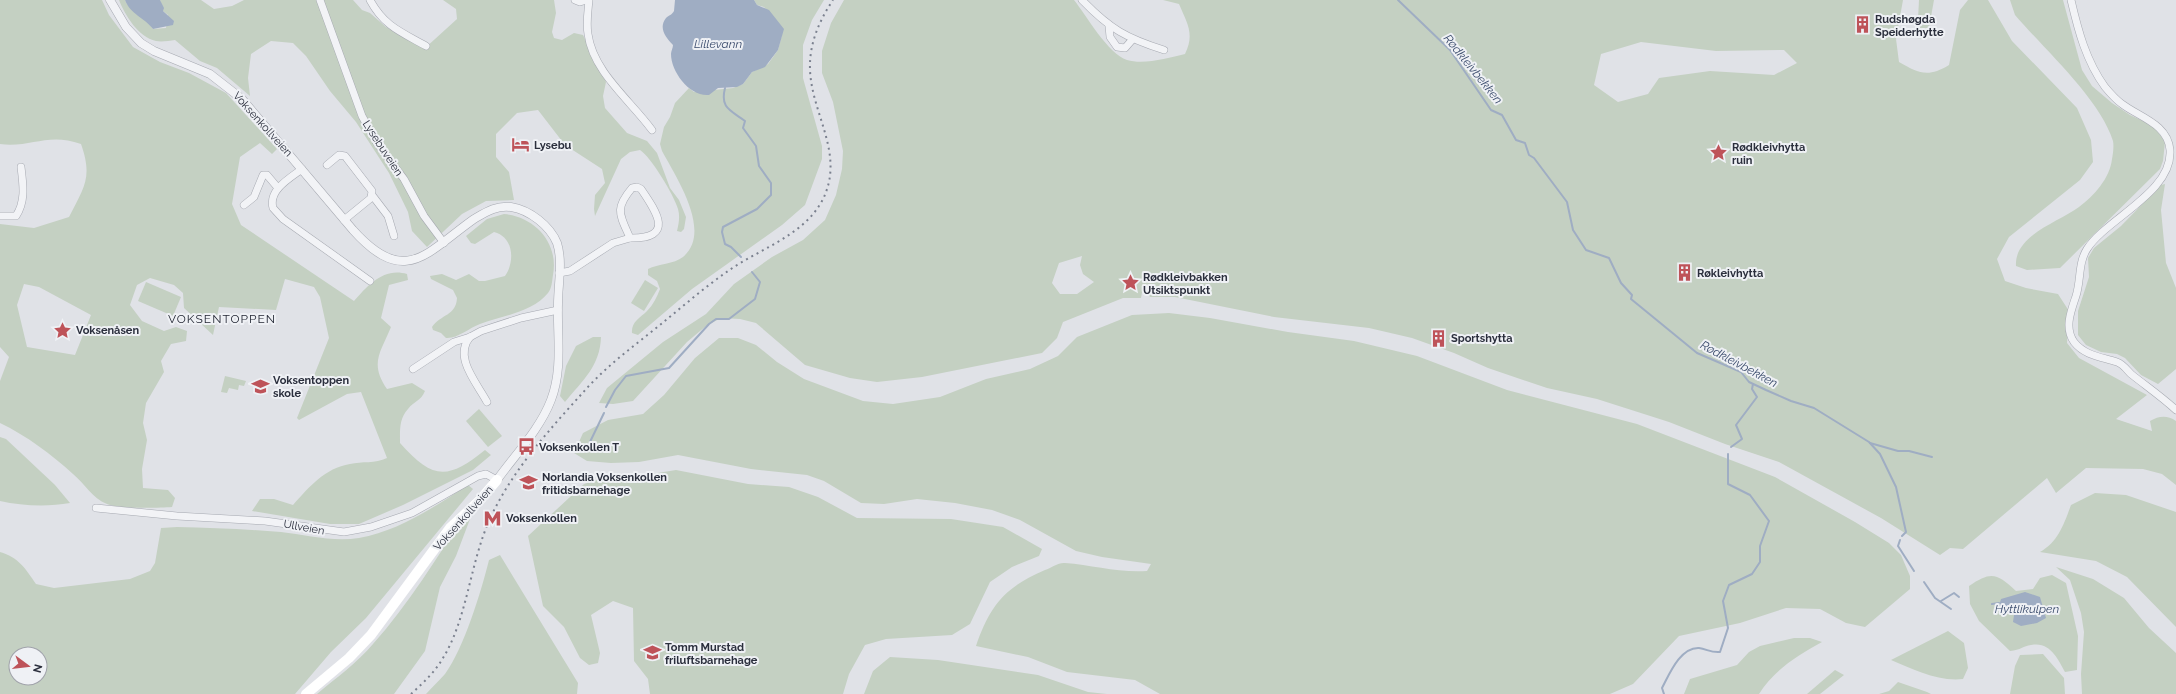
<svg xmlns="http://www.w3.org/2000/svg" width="2176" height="694" font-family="Raleway,sans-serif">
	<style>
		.green { fill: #c4d0c2; fill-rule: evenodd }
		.water { fill: #9fadc3 }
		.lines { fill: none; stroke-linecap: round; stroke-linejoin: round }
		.stream { stroke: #9fadc3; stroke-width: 2 }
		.minor-casing { stroke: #a6a9b1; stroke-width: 8 }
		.tertiary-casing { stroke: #a6a9b1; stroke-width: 9 }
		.minor { stroke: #f2f3f6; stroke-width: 7 }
		.tertiary { stroke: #f2f3f6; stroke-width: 8 }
		.secondary { stroke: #fff; stroke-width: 10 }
		.rail { stroke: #7b818f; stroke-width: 2; stroke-dasharray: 2 4; stroke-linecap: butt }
		.labels { text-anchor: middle; stroke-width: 4; stroke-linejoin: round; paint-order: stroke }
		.poi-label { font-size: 11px; font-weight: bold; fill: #2b2f3d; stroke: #eff1f5; text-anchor: start }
		.street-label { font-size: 11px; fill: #2b2f3d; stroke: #eff1f5 }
		.water-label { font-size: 12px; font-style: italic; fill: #3a4b6c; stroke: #eff1f5 }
		.neighbourhood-label { font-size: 12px; letter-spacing: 1px; fill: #1d212e; stroke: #eff1f5 }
	</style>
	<rect width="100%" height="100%" fill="#e0e2e7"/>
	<g class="green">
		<path d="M0 0H102L109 15 133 47 160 62 189 73 226 93 277 149 272 154 260 143 240 157 232 204 241 225 354 301C368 285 384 267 407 274L408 280 389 285 381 318 391 327C381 352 369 363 387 389L412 383 425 391C421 401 414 401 408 409 399 419 400 430 400 443 432 479 447 481 485 450L491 455 473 470 403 505 359 524H330L252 511 260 499H274L293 505C309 487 325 468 350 464 362 461 375 464 387 458L361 392 347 394 299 420 297 418 329 338 320 297 314 287 285 279 276 310 219 307 213 335 184 308 183 293 174 285 150 278 137 285 130 305 142 321 164 331 176 327 187 331 186 341 171 344 161 361 164 372 146 403 143 423 147 440 142 469 143 488 168 490 175 498 172 507C158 508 118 509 107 504 92 498 85 484 73 474 51 454 27 436 0 423V381L9 357 0 347V224L34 228 69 217C84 187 93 178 81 144 48 132 31 148 0 144ZM24 284 39 287 91 315 75 355 27 347 17 305Z"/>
		<path d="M119 0H125L127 4 148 22 153 29 166 28 168 15 163 11 160 0H201L214 9 232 6 244 0H353L362 10 370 13 386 27 424 49 457 19 456 9 443 0H554L556 13 552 32 554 38 562 40 574 33 583 35 606 82 603 96 605 108 627 133 647 141 657 153 670 188 679 200 686 217 684 229 681 232 677 231C679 223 680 216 678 209 674 195 651 157 640 150L630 152 621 159 595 216 594 209 595 195 605 183 602 169 565 145 538 110 517 113 496 134V157L509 172 514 200 486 201 462 214 427 247 412 231 408 212 389 173 356 122 330 91 306 56 293 43 271 41 251 54 248 78 250 96 217 68 200 61 175 40C169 41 161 42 156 41 138 37 125 15 119 0Z"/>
		<path d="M754 0H824L812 20 803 45V78L822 146V159L805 205 782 225 692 289 638 335 632 333C631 322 640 318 647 311 653 305 657 297 660 289L657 281 648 275V269C658 264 674 264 683 257 713 232 676 177 662 151L660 144 664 127 670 117 675 103 689 88 694 92 733 88 743 84 752 72 768 64 778 50 782 35 781 26 764 7 757 5Z"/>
		<path d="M844 0H1074C1086 15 1108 54 1127 60 1144 65 1168 58 1185 54 1195 34 1187 23 1179 4L1163 0H1903L1896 39 1899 62C1918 73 1928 78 1949 65L1960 10 1968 0H1988L2012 41 2077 108 2091 140 2093 162 2080 180 2009 237 1997 259 2005 281 2026 288 2058 294 2069 311 2067 343 2079 358 2147 395 2116 419 2152 431 2150 421C2159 416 2167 415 2176 421V485L2162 474 2143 469 2086 468 2056 493 2047 478 1963 549 1950 548 1940 555 1881 518 1779 462 1725 444 1669 422 1597 399 1547 388 1488 368 1454 353 1412 338 1369 328 1274 317 1175 297H1150L1143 287 1141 298H1123L1063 322 1057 338 1042 353 922 377 877 382 850 378 805 365 756 323 740 319 721 318 706 326 687 342 633 401 613 404 599 403 607 388 663 342 706 314 734 284 772 257 803 240 825 220 836 195 842 169 843 151 833 102 822 73V51L831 23ZM1641 42 1716 51 1784 50 1797 63 1774 75 1710 71 1659 78 1648 94 1618 102 1594 85 1601 54ZM1082 256 1080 265 1083 274 1094 282 1077 294H1060L1052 283 1059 263Z"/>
		<path d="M1919 0H1934L1927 39 1917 38Z"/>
		<path d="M2010 0H2063L2082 70 2092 86 2112 103 2130 115 2154 126 2165 142 2163 161 2160 169 2060 268 2027 270 2016 266C2014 235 2059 222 2079 207 2094 196 2110 178 2112 159 2113 154 2114 146 2113 141 2100 99 2044 49 2015 15Z"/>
		<path d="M2165 184 2161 210 2166 263 2176 288V369L2158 384 2141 375 2125 358 2117 354 2101 352 2086 345 2078 335V311L2089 277 2088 258 2094 248 2121 226 2161 185Z"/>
		<path d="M504 214C535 217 559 243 553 275 552 281 552 288 548 293 533 312 502 316 480 324 469 328 457 339 446 338L441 333 433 330 432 327C441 314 456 316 457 298L453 290 431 279 430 276 442 274 456 280 469 274 479 281H485L505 276C515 262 514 237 494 232L475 244 471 243 466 236 487 219Z"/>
		<path d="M645 280 658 288 644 311 631 303Z"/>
		<path d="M146 282 181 297 173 316 138 301Z"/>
		<path d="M1169 313 1210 318 1288 332 1354 341 1417 356 1507 390 1637 424 1775 477 1855 522 1889 543 1901 555 1910 576V589L1865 627 1846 623 1820 609 1786 608 1740 623 1679 636 1633 684 1610 694H1160L1135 680 1067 672 1028 657 976 646C990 605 1005 587 1045 570 1051 568 1059 562 1065 563 1092 565 1119 573 1147 571L1151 564 1102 557 1076 551 1020 520 992 510 955 503 917 499 884 504 861 503 824 481 807 475 751 469 678 455 639 462 611 463 587 461 574 453 583 433 608 420 643 414 664 395 695 358 719 338H738L756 345 777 362 804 379 863 401 893 404 940 397 986 379 1030 369 1058 356 1077 337 1132 315Z"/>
		<path d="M593 337H601C600 366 583 380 565 402L560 396 566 366 576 346Z"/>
		<path d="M225 376 246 381 244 386 239 385 238 390 229 388 227 393 221 392Z"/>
		<path d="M479 409 502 436 488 447 466 421Z"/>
		<path d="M0 437 6 439 55 485 70 503C48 507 22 506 0 501Z"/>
		<path d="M676 470 748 484 789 487 818 497 857 518 951 519 1003 527 1042 549 1039 556 1012 567 990 582 970 624 952 635 886 639 865 645 849 674 843 694H650L648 679 634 661 633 608 613 601 591 615 600 653 598 663 589 665 580 658 564 627 543 606 528 536 584 484 605 477 639 476Z"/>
		<path d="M468 485 473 489 366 618 331 652 295 694H0V552C18 557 26 569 36 584L54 588 130 579 150 571 155 563 161 528 177 527C212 528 246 529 281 532 306 535 333 542 359 538 399 531 434 507 468 485ZM16 654H40V678H16Z"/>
		<path d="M2095 493 2126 495 2176 512V627L2127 577 2096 561 2040 552C2058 542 2064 524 2071 505Z"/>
		<path d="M467 512 470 519 456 556 440 587 425 651 394 694H317C336 678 357 663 373 644 409 604 437 557 467 512Z"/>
		<path d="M500 555 578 683 577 694H426C432 687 439 681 445 674 464 648 481 592 489 560Z"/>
		<path d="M2056 567 2093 579 2124 598 2149 628 2176 653V694H2082L2081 674 2084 632 2081 613 2070 580Z"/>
		<path d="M2052 575 2066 583 2078 636 2077 670 2065 672C2058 659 2050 641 2031 645 2023 646 2021 650 2010 651L1979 621 1970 604 1969 586C1991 571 1997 573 2016 591L2033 589 2040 578Z"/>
		<path d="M1948 631 1964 643 1968 668 1963 679C1938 682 1913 669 1891 660Z"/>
		<path d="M1794 638H1810L1822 642C1798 655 1774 670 1759 694H1684L1690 679 1737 665 1749 652 1760 646Z"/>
		<path d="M2043 654 2064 678 2065 694H2010L2015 666 2020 655Z"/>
		<path d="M890 657 938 660 1038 675 1088 692 1107 694H864L873 671Z"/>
		<path d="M1835 670 1844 675 1820 694H1807Z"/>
		<path d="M1898 682 1927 692 1931 694H1879L1889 691Z"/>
	</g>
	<g class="water">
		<path d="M125 0H160L164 8 163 11 174 21 173 25 153 29C145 18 130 14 125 0Z"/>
		<path d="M675 0H754L757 5 769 10 784 29 778 50 765 67 752 72 743 84 737 87 718 88 709 95C690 97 671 72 671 54 671 51 673 48 673 45 666 38 658 28 666 18 669 15 672 15 674 11Z"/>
		<path d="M2025 592 2040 597 2046 618 2037 623 2021 626 2013 622 2014 615 2010 611 2003 610 1999 606 2001 599Z"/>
	</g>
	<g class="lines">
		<g class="stream">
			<path d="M1398 0 1450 50 1491 110 1502 115 1516 140 1525 143 1529 155 1534 158 1567 202 1573 230 1586 250 1609 258 1621 283 1632 295 1631 299 1697 353 1741 372 1749 382 1766 390 1791 401 1814 408 1869 442 1880 454 1896 487 1906 532 1902 536"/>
			<path d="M725 88C720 108 730 110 745 121L743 128 756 146 759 166 771 183V195L757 209 723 227 722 232 725 244 731 247 741 257"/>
			<path d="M606 407 615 390 626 376 669 368 709 324 716 319H729L755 299 760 282 752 272"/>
			<path d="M1870 443 1898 451H1909L1932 457"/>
			<path d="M588 446 604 413"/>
			<path d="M1731 447 1742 439 1736 425 1757 397 1752 389 1753 384"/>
			<path d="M1900 540 1898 546 1914 571"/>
			<path d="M1924 582 1935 598 1951 609"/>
			<path d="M1941 601 1954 593 1959 597"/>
			<path d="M1992 604 1999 603"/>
			<path d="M1664 694 1662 688C1669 675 1680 647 1699 648 1707 649 1711 653 1720 652L1728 628 1723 601 1729 585 1752 574 1760 562V546L1769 521 1750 495 1728 484V454"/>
		</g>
		<defs>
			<g id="minor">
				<path d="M320 0 362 116 377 143 404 179 424 216 444 243"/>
				<path d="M370 0C384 26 401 32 426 46"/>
				<path d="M575 0 580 2 587 0"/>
				<path d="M589 0C588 11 586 23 588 34 593 72 631 101 652 130"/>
				<path d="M1082 0C1110 29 1126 38 1164 50"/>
				<path d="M2071 0C2078 30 2086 61 2105 87 2110 93 2115 99 2122 104 2139 117 2168 124 2170 150 2173 192 2106 219 2087 249 2078 263 2081 281 2076 296 2071 311 2064 328 2074 342 2085 356 2102 357 2117 362 2123 364 2127 370 2131 374 2146 386 2162 397 2176 410"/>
				<path d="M1109 26 1110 37 1117 47 1125 48 1132 40"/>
				<path d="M327 165 339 155 345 156 372 191 371 198 344 220"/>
				<path d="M302 169C290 178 268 190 273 208L283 219 370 281"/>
				<path d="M637 187 641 189C656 211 676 239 630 238 620 215 614 209 632 188Z"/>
				<path d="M372 195 388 216 394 236"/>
				<path d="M244 205 254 197 263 175H267L278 188"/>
				<path d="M0 216H16C26 201 23 184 21 167"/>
				<path d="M559 273 570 271 613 243 630 238"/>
				<path d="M470 337C453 357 477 383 487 402"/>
				<path d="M413 369 454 342 470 337 481 331 521 318 558 310"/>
				<path d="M96 508 177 516 265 521 344 532 371 527 412 513 478 476 486 474 497 480"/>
			</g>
			<path id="tertiary" d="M110 0 126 27 141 43 154 51 210 74 242 99 353 230C405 288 426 253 474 219 486 212 497 205 511 207 530 210 550 226 557 243 563 261 558 285 558 304 557 336 563 369 551 400 540 429 515 455 497 480"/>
		</defs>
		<use href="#minor" class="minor-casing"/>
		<use href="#tertiary" class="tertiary-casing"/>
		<use href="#minor" class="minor"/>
		<use href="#tertiary" class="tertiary"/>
		<path class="secondary" d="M306 694 349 658 371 635 450 528 480 500 497 480"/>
		<path class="rail" d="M411 694C423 683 435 672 443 658 467 619 470 564 489 521 511 471 551 428 587 388 609 364 635 345 660 325 682 307 705 287 728 271 759 249 803 236 822 201 846 155 812 116 810 70 809 44 819 21 833 0"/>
	</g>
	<defs>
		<symbol id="building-bare" viewBox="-9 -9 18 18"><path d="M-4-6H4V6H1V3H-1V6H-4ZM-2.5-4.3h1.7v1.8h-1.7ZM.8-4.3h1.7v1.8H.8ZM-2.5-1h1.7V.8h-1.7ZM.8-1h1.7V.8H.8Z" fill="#be5359" stroke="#eff1f5" stroke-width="2.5" paint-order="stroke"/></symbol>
		<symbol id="hotel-bare" viewBox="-9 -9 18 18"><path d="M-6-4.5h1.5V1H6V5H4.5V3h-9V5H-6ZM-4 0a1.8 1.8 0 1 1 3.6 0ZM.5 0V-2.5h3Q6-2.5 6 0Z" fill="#be5359" stroke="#eff1f5" stroke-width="2.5" paint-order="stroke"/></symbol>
		<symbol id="sight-bare" viewBox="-9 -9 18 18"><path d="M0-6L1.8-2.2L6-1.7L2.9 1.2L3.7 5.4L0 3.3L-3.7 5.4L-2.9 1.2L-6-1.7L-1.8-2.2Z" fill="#be5359" stroke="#eff1f5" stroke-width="2.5" paint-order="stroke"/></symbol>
		<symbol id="school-bare" viewBox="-9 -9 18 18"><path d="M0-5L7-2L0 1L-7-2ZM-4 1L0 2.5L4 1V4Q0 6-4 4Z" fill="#be5359" stroke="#eff1f5" stroke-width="2.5" paint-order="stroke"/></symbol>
		<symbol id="bus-bare" viewBox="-9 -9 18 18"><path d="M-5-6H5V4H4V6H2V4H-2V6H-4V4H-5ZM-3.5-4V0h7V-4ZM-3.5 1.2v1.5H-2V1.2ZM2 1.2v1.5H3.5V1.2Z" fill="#be5359" stroke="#eff1f5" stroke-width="2.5" paint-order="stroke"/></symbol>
		<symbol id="metro-bare" viewBox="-9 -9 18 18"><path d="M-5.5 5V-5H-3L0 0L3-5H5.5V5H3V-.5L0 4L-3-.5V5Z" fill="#be5359" stroke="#eff1f5" stroke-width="2.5" paint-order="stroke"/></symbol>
	</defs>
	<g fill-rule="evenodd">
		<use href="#building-bare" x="1850" y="12" width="25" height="25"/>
		<use href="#hotel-bare" x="508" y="132" width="25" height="25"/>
		<use href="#sight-bare" x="1706" y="140" width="25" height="25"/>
		<use href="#building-bare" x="1672" y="260" width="25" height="25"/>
		<use href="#sight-bare" x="1118" y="270" width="25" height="25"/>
		<use href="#sight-bare" x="50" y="318" width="25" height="25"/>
		<use href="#building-bare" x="1426" y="326" width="25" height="25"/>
		<use href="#school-bare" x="248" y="374" width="25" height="25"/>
		<use href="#bus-bare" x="514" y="434" width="25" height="25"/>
		<use href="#school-bare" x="516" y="470" width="25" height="25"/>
		<use href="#metro-bare" x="480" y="506" width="25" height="25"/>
		<use href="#school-bare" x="640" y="640" width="25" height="25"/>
	</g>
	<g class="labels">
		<g class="poi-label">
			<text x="1875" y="23">Rudshøgda<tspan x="1875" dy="13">Speiderhytte</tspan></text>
			<text x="534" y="149">Lysebu</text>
			<text x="1732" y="151">Rødkleivhytta<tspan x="1732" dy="13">ruin</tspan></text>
			<text x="1697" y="277">Røkleivhytta</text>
			<text x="1143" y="281">Rødkleivbakken<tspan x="1143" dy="13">Utsiktspunkt</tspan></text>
			<text x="76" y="334">Voksenåsen</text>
			<text x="1451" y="342">Sportshytta</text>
			<text x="273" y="384">Voksentoppen<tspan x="273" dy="13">skole</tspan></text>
			<text x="539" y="451">Voksenkollen T</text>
			<text x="542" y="481">Norlandia Voksenkollen<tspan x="542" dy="13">fritidsbarnehage</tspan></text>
			<text x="506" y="522">Voksenkollen</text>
			<text x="665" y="651">Tomm Murstad<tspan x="665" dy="13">friluftsbarnehage</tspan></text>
		</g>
		<g class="street-label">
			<text transform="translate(263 124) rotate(48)" y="4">Voksenkollveien</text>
			<text transform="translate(383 148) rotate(57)" y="4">Lysebuveien</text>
			<text transform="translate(463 518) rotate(-48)" y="4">Voksenkollveien</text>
			<text transform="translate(304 527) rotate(10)" y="4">Ullveien</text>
		</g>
		<g class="water-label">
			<text x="718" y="48">Lillevann</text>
			<text transform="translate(1473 69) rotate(51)" y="4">Rødkleivbekken</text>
			<text transform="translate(1739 364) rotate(28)" y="4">Rødkleivbekken</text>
			<text x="2027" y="613">Hyttlikulpen</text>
		</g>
		<g class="neighbourhood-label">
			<text x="222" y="323">VOKSENTOPPEN</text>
		</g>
	</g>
	<g transform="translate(28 666) rotate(105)"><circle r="19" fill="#eff1f5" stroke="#a1a3ab"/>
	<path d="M0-3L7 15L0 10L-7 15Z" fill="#be5359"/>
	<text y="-6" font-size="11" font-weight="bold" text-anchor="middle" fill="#2b2f3d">N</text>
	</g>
</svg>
